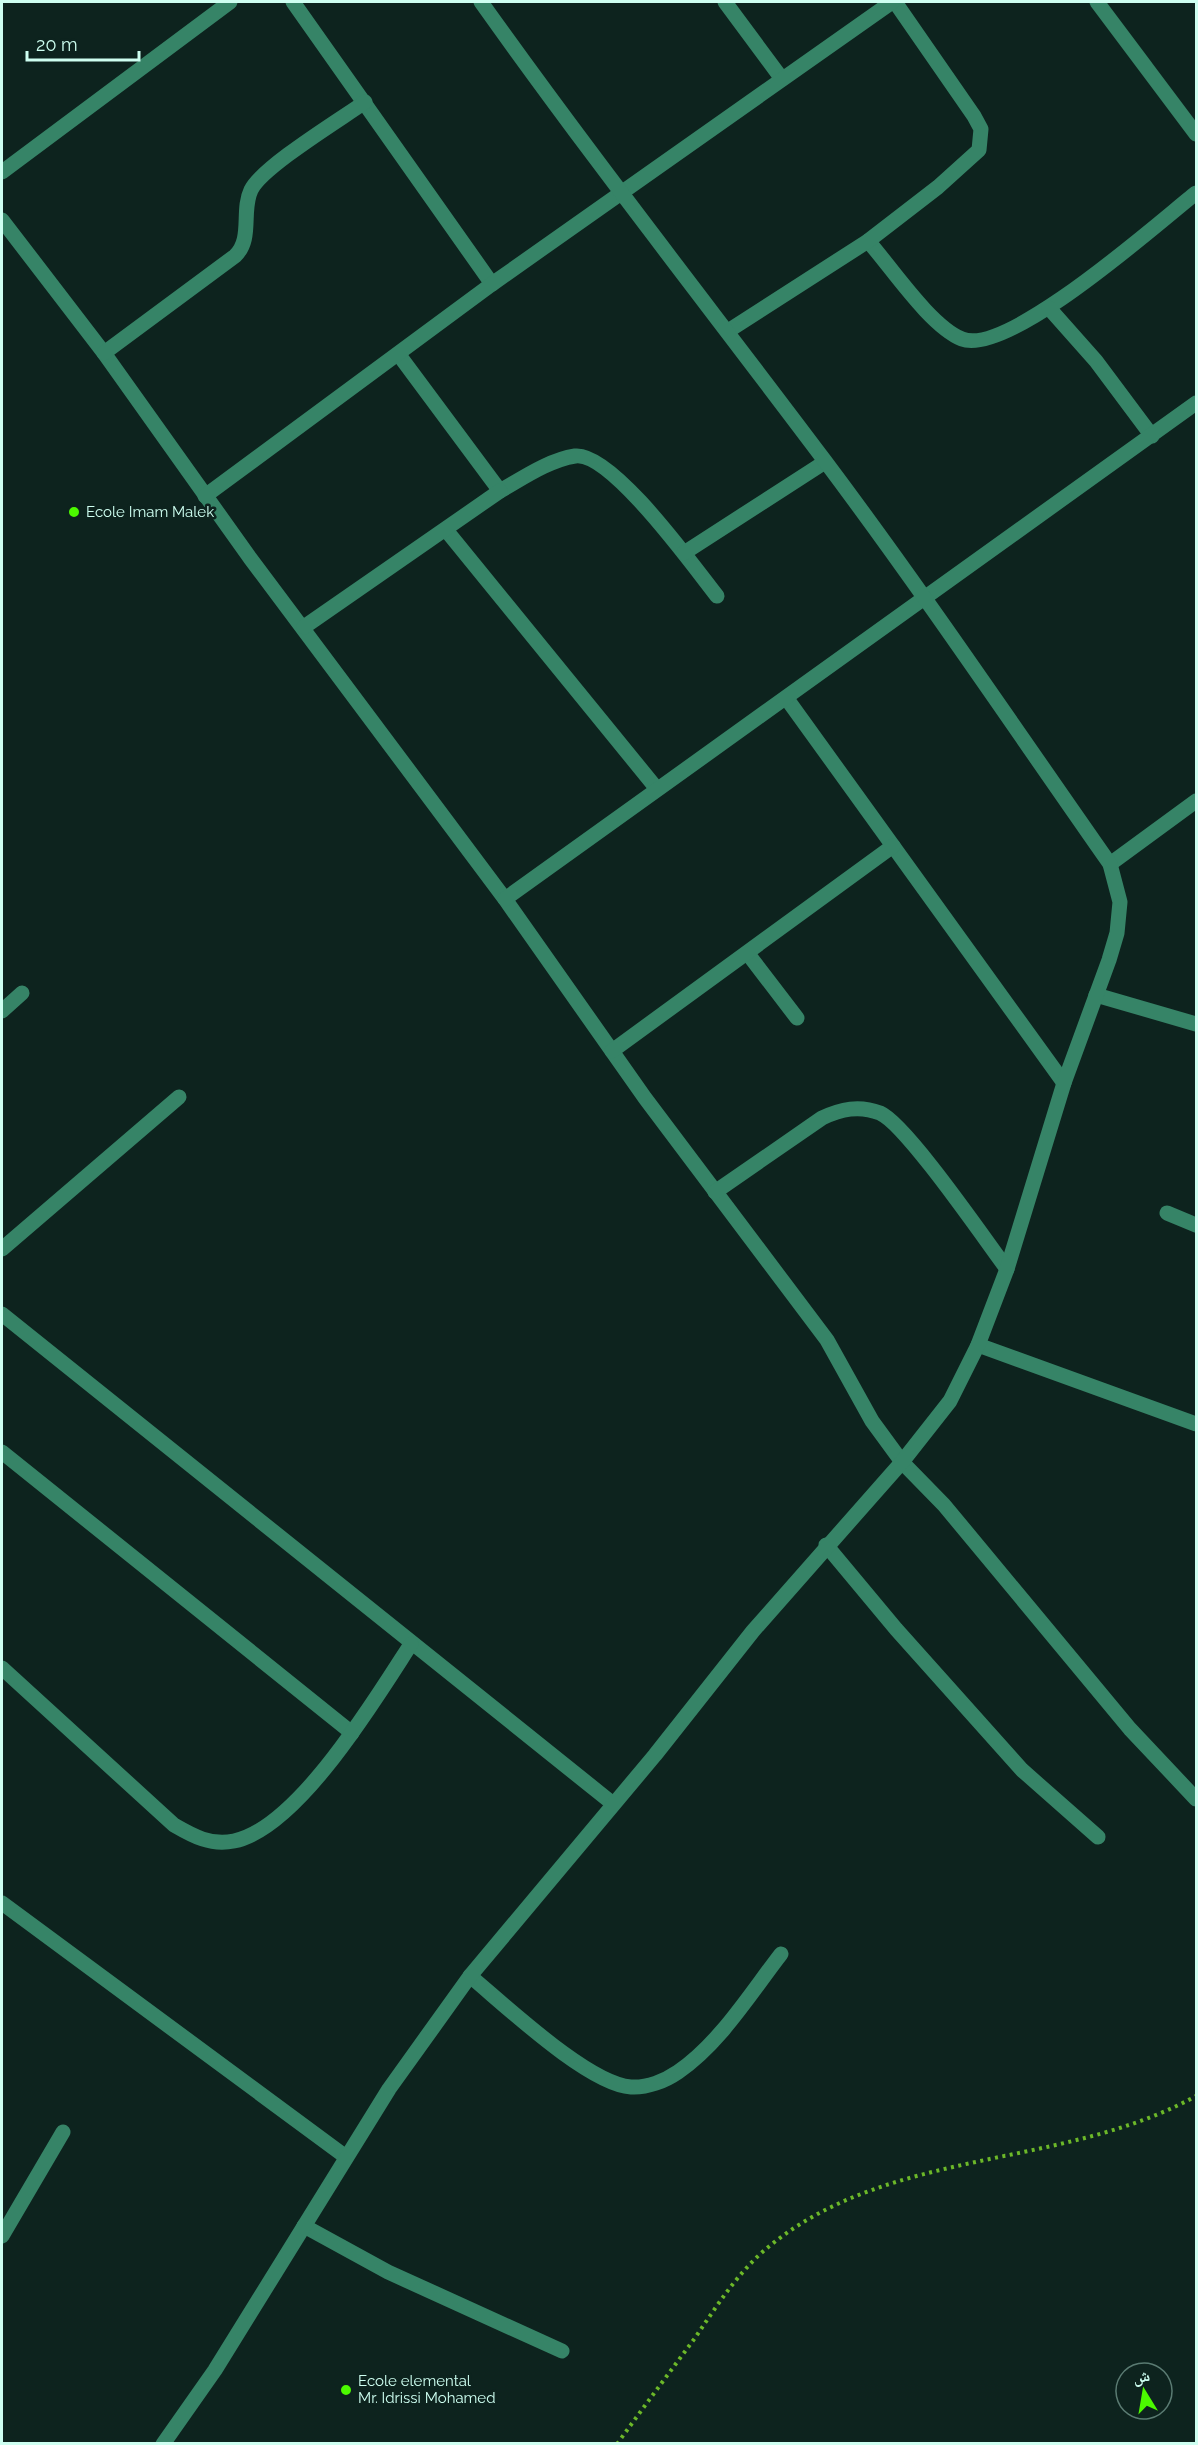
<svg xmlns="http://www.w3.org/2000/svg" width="1198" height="2445" font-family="Raleway,'Noto Naskh Arabic',sans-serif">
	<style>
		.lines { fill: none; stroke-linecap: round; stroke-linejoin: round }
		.path { stroke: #6cb829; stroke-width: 4; stroke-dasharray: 3 4.5; stroke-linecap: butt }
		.minor { stroke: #368467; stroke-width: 15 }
		.poi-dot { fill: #4cf900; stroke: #0d231e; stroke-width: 2 }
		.labels { text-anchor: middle; stroke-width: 5; stroke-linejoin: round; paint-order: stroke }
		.poi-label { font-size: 15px; fill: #cefff1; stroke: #0d231e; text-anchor: start }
	</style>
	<rect width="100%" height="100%" fill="#0d231e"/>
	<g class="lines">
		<path class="path" d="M617 2444C643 2408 669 2373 695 2338 718 2304 740 2269 772 2244 894 2147 1064 2169 1196 2096"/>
		<g class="minor">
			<path d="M293 2 492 284"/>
			<path d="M725 2 782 79"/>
			<path d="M1097 2 1196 134"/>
			<path d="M2 172 230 2"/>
			<path d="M2 220 104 353 250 558 505 899 645 1098 827 1340 872 1421 902 1462 944 1505 1130 1729 1196 1799"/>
			<path d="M868 241C892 268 930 326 962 339 1008 357 1158 223 1196 193"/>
			<path d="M1049 308 1096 361 1152 436"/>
			<path d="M728 331 868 241 938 187 979 150 981 129 974 116 895 2"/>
			<path d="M104 353 235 256C253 239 241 211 251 190 262 167 341 119 365 102"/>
			<path d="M399 355 500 491C523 478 549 460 575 456 611 451 694 567 717 596"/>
			<path d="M205 496 492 284 892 2"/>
			<path d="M446 530 657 789"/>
			<path d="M684 553 825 462"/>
			<path d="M304 627 500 491"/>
			<path d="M787 699 1064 1083"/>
			<path d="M1110 864 1196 801"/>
			<path d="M505 899 1196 403"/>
			<path d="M748 954 797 1018"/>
			<path d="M1096 995 1196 1024"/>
			<path d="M2 1011 22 993"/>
			<path d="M612 1051 893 846"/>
			<path d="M715 1192 822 1118C841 1109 859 1105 880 1113 906 1124 986 1241 1007 1269"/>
			<path d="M1167 1213 1196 1225"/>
			<path d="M2 1249 179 1097"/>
			<path d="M2 1314 612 1803"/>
			<path d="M978 1345 1196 1424"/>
			<path d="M2 1452 352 1733"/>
			<path d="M826 1545 896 1629 1022 1770 1098 1837"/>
			<path d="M2 1668 174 1825C193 1836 211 1846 234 1841 298 1828 376 1698 411 1644"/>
			<path d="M2 1903 346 2157"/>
			<path d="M470 1976C505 2005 588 2084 631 2087 647 2088 665 2081 678 2072 720 2043 750 1994 781 1954"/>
			<path d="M304 2226 388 2272 562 2351"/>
			<path d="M2 2236 63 2132"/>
			<path d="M163 2444 215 2370 389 2089 470 1976 655 1755 753 1631 902 1462 950 1401 978 1345 1007 1269 1064 1083 1109 960 1117 933 1120 902 1110 864C1016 730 924 593 825 461 710 308 592 158 481 2"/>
		</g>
	</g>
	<g class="poi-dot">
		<circle cx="74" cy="512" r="6"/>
		<circle cx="346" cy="2390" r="6"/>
	</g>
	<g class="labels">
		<g class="poi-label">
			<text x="86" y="517">Ecole Imam Malek</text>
			<text x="358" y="2386">Ecole elemental<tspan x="358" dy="17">Mr. Idrissi Mohamed</tspan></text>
		</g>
	</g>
	<rect width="1198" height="2445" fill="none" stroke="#cefff1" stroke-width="6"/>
	<g transform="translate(1144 2391) rotate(349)"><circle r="28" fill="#0d231e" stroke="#5a7b72" stroke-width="1.5"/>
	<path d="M0-4.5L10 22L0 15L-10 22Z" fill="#4cf900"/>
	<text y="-9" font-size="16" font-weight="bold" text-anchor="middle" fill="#cefff1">ش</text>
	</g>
	<path d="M27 51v9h112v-9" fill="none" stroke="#cefff1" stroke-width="3"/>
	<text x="36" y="51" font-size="18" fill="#cefff1" stroke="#0d231e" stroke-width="4.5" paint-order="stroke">20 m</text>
</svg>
